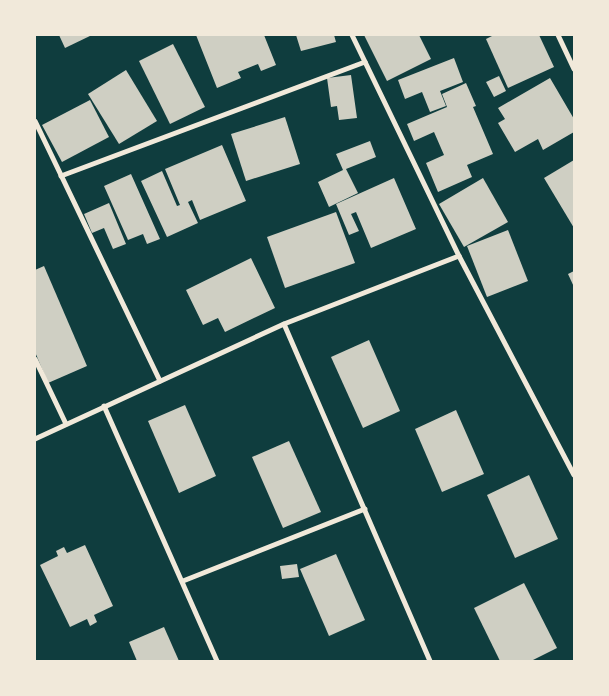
<svg xmlns="http://www.w3.org/2000/svg" width="609" height="696" font-family="'Sofia Sans Condensed',sans-serif">
	<style>
		.building { fill: #cfcfc3 }
		.lines { fill: none; stroke-linecap: round; stroke-linejoin: round }
		.minor { stroke: #f1e9da; stroke-width: 5 }
	</style>
	<rect width="100%" height="100%" fill="#0f3d3e"/>
	<g class="building">
		<path d="M59 35H92L65 48Z"/>
		<path d="M196 35H264L276 65 261 71 258 64 238 72 241 78 217 88Z"/>
		<path d="M296 35H334L336 42 301 51Z"/>
		<path d="M364 35H419L431 59 387 81Z"/>
		<path d="M494 35H539L554 67 508 88 486 39Z"/>
		<path d="M173 44 205 107 170 124 139 61Z"/>
		<path d="M454 58 463 82 440 91 446 106 430 112 422 92 405 99 398 80Z"/>
		<path d="M126 70 157 121 119 144 88 94Z"/>
		<path d="M351 75 357 118 339 120 337 106 331 107 327 78Z"/>
		<path d="M499 76 506 91 494 97 486 82Z"/>
		<path d="M550 78 574 119V132L543 150 538 139 515 152 498 123 505 119 498 108Z"/>
		<path d="M466 83 476 106 473 107 493 154 467 165 472 177 438 192 426 163 444 155 434 132 414 141 407 124 447 107 442 94Z"/>
		<path d="M90 100 109 137 62 162 42 125Z"/>
		<path d="M285 117 300 164 246 181 231 134Z"/>
		<path d="M370 141 376 157 346 169 358 193 329 207 318 182 343 170 336 154Z"/>
		<path d="M222 145 246 201 200 220 192 200 188 202 198 223 167 237 141 181 162 171 177 206 180 205 165 169Z"/>
		<path d="M574 160V228L544 178Z"/>
		<path d="M131 174 160 239 147 244 143 234 128 240 104 186Z"/>
		<path d="M394 178 416 229 371 248 356 212 351 214 359 231 349 235 336 204Z"/>
		<path d="M483 178 508 222 464 247 439 204Z"/>
		<path d="M109 203 126 244 113 249 104 228 92 233 84 214Z"/>
		<path d="M336 212 355 263 285 288 267 237Z"/>
		<path d="M508 230 528 281 487 297 467 246Z"/>
		<path d="M251 258 275 308 225 332 218 318 203 325 186 290Z"/>
		<path d="M44 266 87 366 48 383 35 352V270Z"/>
		<path d="M574 271V287L568 274Z"/>
		<path d="M369 340 400 411 363 428 331 357Z"/>
		<path d="M185 405 216 476 179 493 148 421Z"/>
		<path d="M456 410 484 474 442 492 415 429Z"/>
		<path d="M289 441 321 512 283 528 252 457Z"/>
		<path d="M529 475 558 539 515 558 487 495Z"/>
		<path d="M85 545 113 606 94 615 97 622 90 626 87 619 70 627 40 565 58 556 56 551 64 547 67 553Z"/>
		<path d="M336 554 365 620 329 636 300 569Z"/>
		<path d="M297 564 299 577 282 579 280 566Z"/>
		<path d="M524 583 557 648 531 661H500L474 608Z"/>
		<path d="M164 627 179 661H137L129 642Z"/>
	</g>
	<g class="lines">
		<g class="minor">
			<path d="M352 35 459 256 574 475"/>
			<path d="M558 35 574 69"/>
			<path d="M35 121 160 381"/>
			<path d="M61 176 365 62"/>
			<path d="M284 324 430 661"/>
			<path d="M35 359 66 424"/>
			<path d="M104 406 217 661"/>
			<path d="M35 439 284 324 459 256"/>
			<path d="M183 581 365 509"/>
		</g>
	</g>
	<rect width="609" height="696" fill="none" stroke="#f1e9da" stroke-width="72"/>
</svg>
